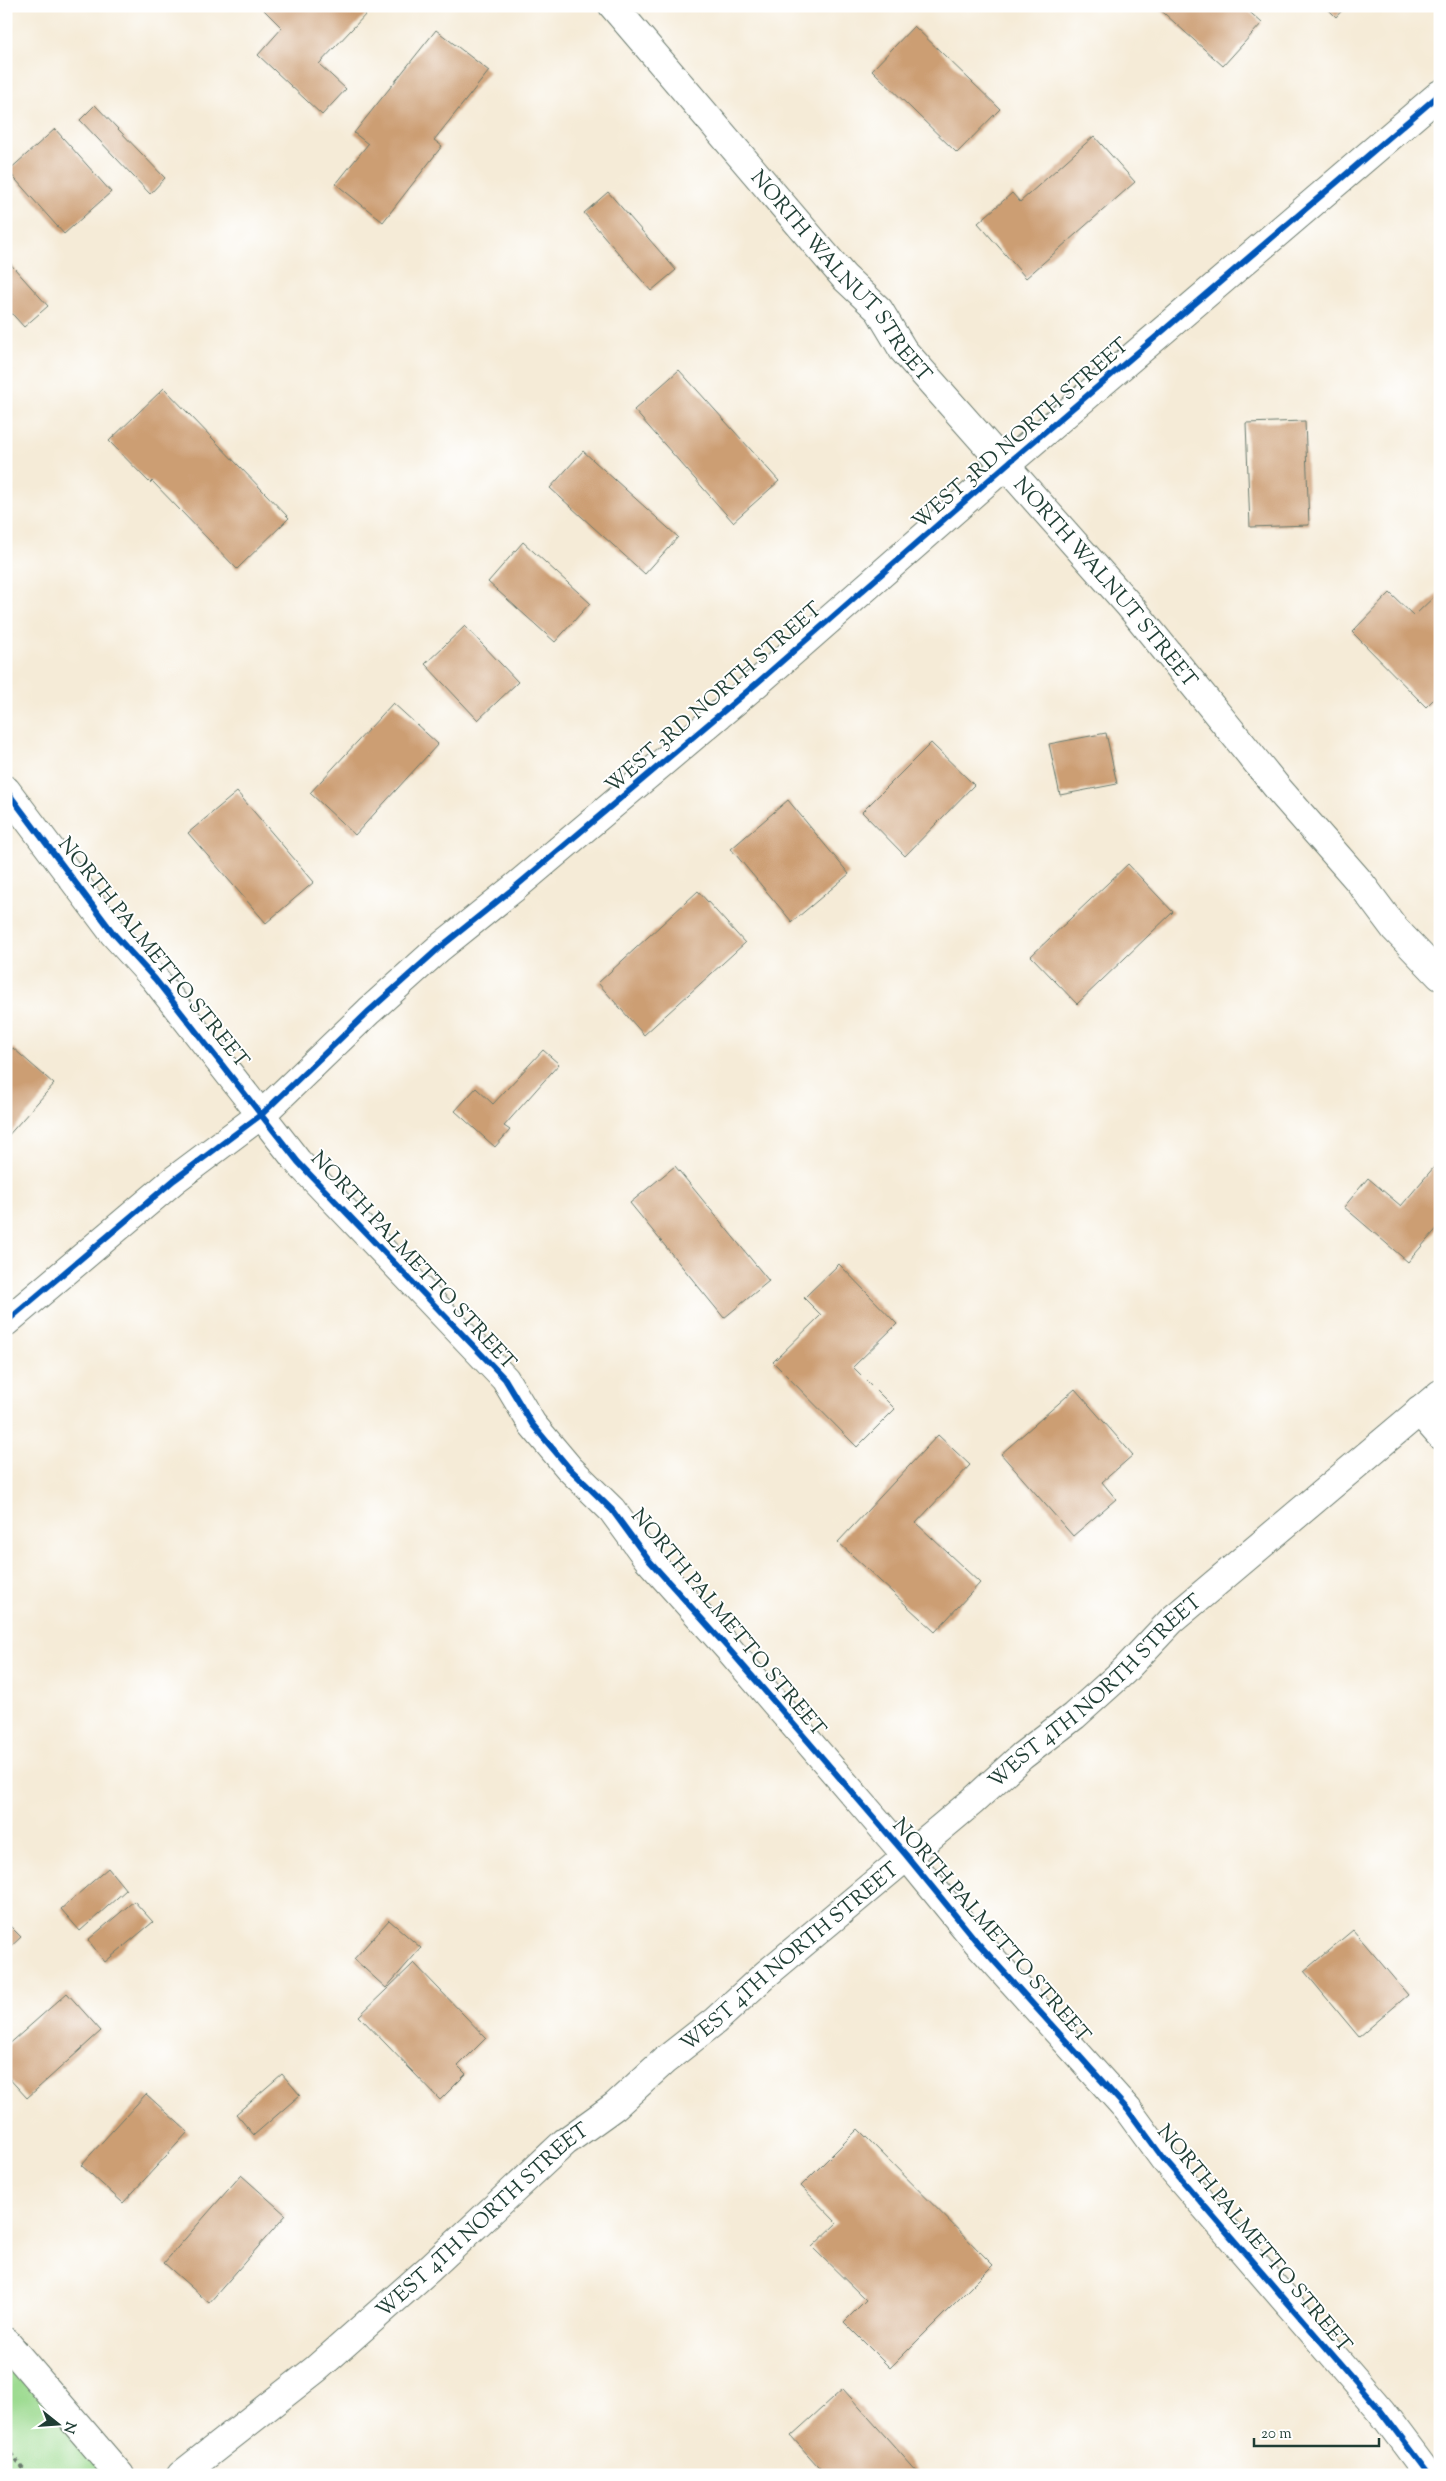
<svg xmlns="http://www.w3.org/2000/svg" width="1446" height="2481" font-family="'Sorts Mill Goudy',serif">
	<style>
		.green { fill: #9bda8f; stroke: #5d8c62 }
		.building { fill: #cc9e73 }
		.lines { fill: none; stroke-linecap: round; stroke-linejoin: round }
		.minor-casing { stroke: #6a7a6d; stroke-width: 30 }
		.path { stroke: #6a7a6d; stroke-width: 3; stroke-dasharray: 4 4; stroke-linecap: butt }
		.minor { stroke: #fff; stroke-width: 28 }
		.cycleway-casing { stroke: #fff; stroke-width: 9 }
		.cycleway { stroke: #0057b8; stroke-width: 6 }
		.labels { text-anchor: middle; stroke-width: 4; stroke-linejoin: round; paint-order: stroke }
		.street-label { font-size: 21px; fill: #1f3d34; stroke: #fff }
	</style>
	<rect width="100%" height="100%" fill="#fff"/>
	<filter id="ink" filterUnits="userSpaceOnUse"><feTurbulence type="fractalNoise" baseFrequency=".02" numOctaves="2"/><feDisplacementMap in="SourceGraphic" scale="10" xChannelSelector="R" yChannelSelector="G"/><feConvolveMatrix kernelMatrix="1 2 1 2 8 2 1 2 1" color-interpolation-filters="sRGB"/></filter>
	<filter id="wash" filterUnits="userSpaceOnUse"><feTurbulence type="fractalNoise" baseFrequency=".0096" numOctaves="4" result="noise"/><feDisplacementMap in="SourceGraphic" scale="20" xChannelSelector="R" yChannelSelector="G"/><feGaussianBlur stdDeviation="1.12" result="paint"/><feColorMatrix in="noise" values="0 0 0 0 0 0 0 0 0 0 0 0 0 0 0 0 0 1.4 0 .05"/><feComposite in="paint" operator="in"/></filter>
	<g filter="url(#wash)">
		<rect width="100%" height="100%" fill="#f5ebd7"/>
		<path class="green" d="M6 2342 120 2475H6Z"/>
		<g id="blocks">
			<g class="building">
				<path d="M260 6H362L368 12 319 64 346 89 322 115 258 55 282 28Z"/>
				<path d="M1156 6H1243L1262 23 1223 66Z"/>
				<path d="M1325 6H1346L1336 17Z"/>
				<path d="M914 26 1000 109 957 153 872 70Z"/>
				<path d="M436 30 489 71 434 140 442 146 383 222 336 184 368 144 354 133Z"/>
				<path d="M95 105 165 178 150 194 80 120Z"/>
				<path d="M55 129 111 192 64 234 8 171Z"/>
				<path d="M1094 136 1135 182 1026 278 978 223 1012 193 1020 202Z"/>
				<path d="M608 192 676 270 651 291 584 213Z"/>
				<path d="M6 259 48 306 24 327 6 307Z"/>
				<path d="M679 370 779 481 733 522 634 410Z"/>
				<path d="M164 388 289 518 237 569 152 481 150 483 109 441Z"/>
				<path d="M1305 421 1309 525 1250 527 1246 423Z"/>
				<path d="M583 451 678 537 645 574 550 488Z"/>
				<path d="M523 542 590 603 555 642 488 582Z"/>
				<path d="M1440 591V693L1426 707 1352 632 1390 593 1414 616Z"/>
				<path d="M465 626 518 682 478 720 425 664Z"/>
				<path d="M393 703 438 744 355 835 310 793Z"/>
				<path d="M1106 733 1117 784 1060 795 1049 744Z"/>
				<path d="M931 743 974 785 905 856 862 812Z"/>
				<path d="M237 792 314 882 266 923 188 833Z"/>
				<path d="M788 800 849 874 792 922 731 849Z"/>
				<path d="M1128 864 1173 912 1077 1004 1031 956Z"/>
				<path d="M698 891 745 943 644 1035 598 983Z"/>
				<path d="M13 1048 54 1084 6 1138V1056Z"/>
				<path d="M543 1050 559 1064 504 1126 510 1130 495 1147 455 1111 476 1088 493 1104Z"/>
				<path d="M1440 1160V1225L1408 1262 1344 1207 1368 1178 1401 1206Z"/>
				<path d="M675 1166 769 1281 724 1318 630 1203Z"/>
				<path d="M839 1264 897 1324 853 1367 895 1409 857 1447 773 1362 821 1315 804 1298Z"/>
				<path d="M1075 1389 1133 1455 1102 1482 1116 1499 1073 1536 1001 1454Z"/>
				<path d="M938 1435 970 1465 916 1523 980 1583 935 1632 838 1542Z"/>
				<path d="M108 1868 126 1890 80 1931 61 1909Z"/>
				<path d="M134 1901 153 1922 105 1962 88 1940Z"/>
				<path d="M389 1920 421 1948 386 1988 354 1959Z"/>
				<path d="M6 1922 21 1937 6 1951Z"/>
				<path d="M1353 1930 1408 1995 1359 2037 1304 1971Z"/>
				<path d="M414 1963 486 2038 458 2066 466 2074 440 2100 359 2016Z"/>
				<path d="M67 1993 101 2031 27 2098 6 2075V2047Z"/>
				<path d="M282 2074 300 2095 254 2135 236 2114Z"/>
				<path d="M146 2094 188 2132 123 2203 81 2165Z"/>
				<path d="M858 2129 993 2265 890 2368 844 2322 866 2300 812 2247 837 2223 801 2186Z"/>
				<path d="M241 2175 286 2215 209 2303 164 2263Z"/>
				<path d="M843 2389 920 2475H826L791 2436Z"/>
			</g>
		</g>
	</g>
	<g filter="url(#ink)">
		<use href="#blocks" fill-opacity="0" stroke="#6a7a6d" stroke-width="1"/>
		<g class="lines">
			<defs>
				<g id="minor">
					<path id="s1" d="M613 6 844 277 879 310 903 350 1129 605 1280 791 1359 881 1395 929 1440 976"/>
					<path d="M6 790 114 934 155 979 298 1162 505 1379 532 1424 569 1468 612 1510 647 1558 727 1647 906 1855 977 1942 1128 2110 1163 2158 1381 2411 1429 2475"/>
					<path d="M6 1322 174 1180 262 1114 369 1011 438 949 514 888 757 683 1006 465 1440 94"/>
					<path d="M1419 1411 1440 1435"/>
					<path d="M6 2342 120 2475"/>
					<path id="s2" d="M181 2475 316 2369 429 2269 565 2142 615 2106 664 2061 715 2021 765 1975 973 1801 1022 1756 1074 1716 1124 1671 1172 1620 1440 1394"/>
				</g>
			</defs>
			<use href="#minor" class="minor-casing"/>
			<path class="path" d="M6 2447 28 2475"/>
			<use href="#minor" class="minor"/>
			<defs>
				<g id="cycleway">
					<path d="M6 790 114 934 155 979 298 1162 505 1379 532 1424 569 1468 612 1510 647 1558 727 1647 906 1855 977 1942 1128 2110 1163 2158 1381 2411 1429 2475"/>
					<path d="M6 1322 174 1180 262 1114 369 1011 438 949 514 888 757 683 1006 465 1440 94"/>
				</g>
			</defs>
			<use href="#cycleway" class="cycleway-casing"/>
			<use href="#cycleway" class="cycleway"/>
		</g>
	</g>
	<g class="labels">
		<g class="street-label">
			<text dy="7" stroke="none"><textPath href="#s1" startOffset="354">NORTH WALNUT STREET</textPath></text>
			<text transform="translate(1020 433) rotate(-41)" y="7">WEST 3RD NORTH STREET</text>
			<text dy="7" stroke="none"><textPath href="#s1" startOffset="759">NORTH WALNUT STREET</textPath></text>
			<text transform="translate(713 697) rotate(-41)" y="7">WEST 3RD NORTH STREET</text>
			<text transform="translate(154 952) rotate(51)" y="7">NORTH PALMETTO STREET</text>
			<text transform="translate(414 1260) rotate(47)" y="7">NORTH PALMETTO STREET</text>
			<text transform="translate(729 1622) rotate(50)" y="7">NORTH PALMETTO STREET</text>
			<text dy="7" stroke="none"><textPath href="#s2" startOffset="1205">WEST 4TH NORTH STREET</textPath></text>
			<text transform="translate(992 1930) rotate(49)" y="7">NORTH PALMETTO STREET</text>
			<text dy="7" stroke="none"><textPath href="#s2" startOffset="800">WEST 4TH NORTH STREET</textPath></text>
			<text dy="7" stroke="none"><textPath href="#s2" startOffset="395">WEST 4TH NORTH STREET</textPath></text>
			<text transform="translate(1255 2238) rotate(50)" y="7">NORTH PALMETTO STREET</text>
		</g>
	</g>
	<rect width="1446" height="2481" fill="none" stroke="#fff" stroke-width="25"/>
	<g transform="translate(58 2424) rotate(107)" stroke="#ffffff" stroke-width="4" paint-order="stroke">
	<path d="M0-4L9 19L0 12L-9 19Z" fill="#1f3d34"/>
	<text y="-8" font-size="14" font-weight="bold" text-anchor="middle" fill="#1f3d34">N</text>
	</g>
	<path d="M1254 2438v8h125v-8" fill="none" stroke="#1f3d34" stroke-width="2.5"/>
	<text x="1261" y="2438" font-size="15" fill="#1f3d34" stroke="#ffffff" stroke-width="4" paint-order="stroke">20 m</text>
</svg>
